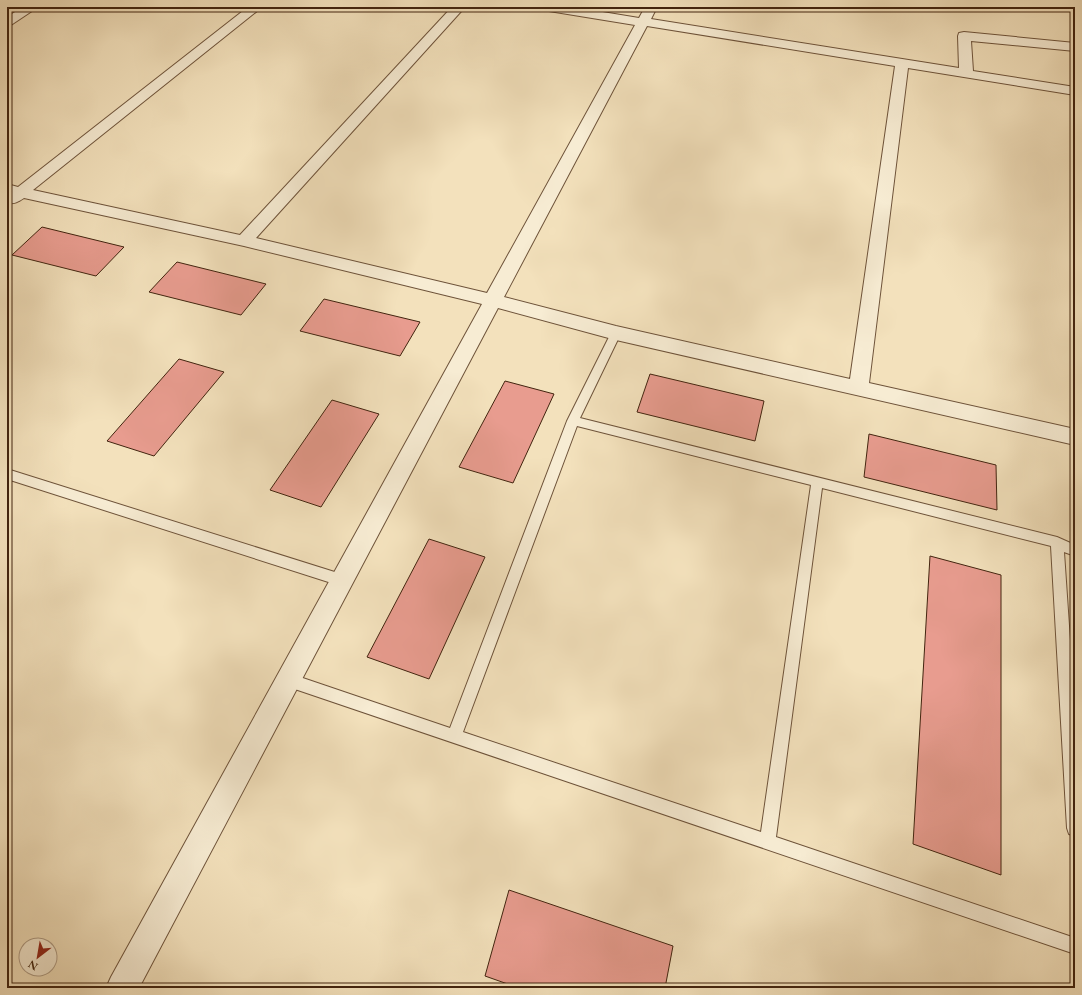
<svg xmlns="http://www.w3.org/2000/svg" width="1082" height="995" font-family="'EB Garamond',serif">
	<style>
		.building { fill: #e89c8f; stroke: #42240f }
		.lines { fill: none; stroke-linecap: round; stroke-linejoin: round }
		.service-casing { stroke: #6e533a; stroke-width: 2 }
		.minor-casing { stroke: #6e533a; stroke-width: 2 }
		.service { fill: #f7ecd3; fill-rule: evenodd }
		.minor { fill: #f7ecd3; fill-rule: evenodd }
	</style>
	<rect width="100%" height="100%" fill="#f3e1bc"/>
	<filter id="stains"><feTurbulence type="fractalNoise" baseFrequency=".005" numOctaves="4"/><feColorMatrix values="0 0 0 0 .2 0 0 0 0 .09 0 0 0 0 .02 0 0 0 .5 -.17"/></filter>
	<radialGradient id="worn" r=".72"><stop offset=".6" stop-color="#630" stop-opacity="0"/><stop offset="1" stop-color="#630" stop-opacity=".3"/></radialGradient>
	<g class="building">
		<path d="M42 227 124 247 96 276 12 255Z"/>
		<path d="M177 262 266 284 241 315 149 292Z"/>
		<path d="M324 299 420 322 400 356 300 331Z"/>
		<path d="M179 359 224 372 154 456 107 441Z"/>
		<path d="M650 374 764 401 755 441 637 412Z"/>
		<path d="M505 381 554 394 513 483 459 467Z"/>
		<path d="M332 400 379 414 321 507 270 490Z"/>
		<path d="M869 434 996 465 997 510 864 477Z"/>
		<path d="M429 539 485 557 429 679 367 657Z"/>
		<path d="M930 556 1001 575V875L913 844Z"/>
		<path d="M509 890 673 946 665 988H519L485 976Z"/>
	</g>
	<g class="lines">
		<defs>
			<g id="service">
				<path d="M616 329 620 330 621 333 580 418 1057 537 1075 545V556L1064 552 1075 714V836L1069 834 1067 828 1051 546 822 488 776 837 1075 938V954L283 685 281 680 283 675 288 673 450 728 567 421 611 333 612 330ZM577 426 811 485 761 832 463 732Z"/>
				<path d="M7 469 341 574 346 576 347 580 346 584 341 586 7 479Z"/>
			</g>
			<g id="minor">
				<path d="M23 7H38L11 25 7 26V17Z"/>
				<path d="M248 7H262L33 190 240 235 452 7H465L256 238 487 293 635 25 549 11 545 10 543 7H572L639 18 645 7H657L651 19 959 68 958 36 959 33 964 32 1075 43V51L971 41 973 71 1075 87V95L908 68 869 383 1075 429V445L616 340 498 308 139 988H106L111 977 482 304 244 246 24 198C18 202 15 204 7 203L8 194H7V184L18 187ZM647 26 895 66 850 379 616 326 504 297Z"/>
			</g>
		</defs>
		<use href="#service" class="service-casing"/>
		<use href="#minor" class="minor-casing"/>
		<use href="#service" class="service"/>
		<use href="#minor" class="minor"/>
	</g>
	<rect width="1082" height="995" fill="none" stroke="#f3e1bc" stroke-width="24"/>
	<rect x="8" y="8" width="1066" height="979" fill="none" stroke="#42240f" stroke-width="2"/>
	<rect x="12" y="12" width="1058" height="971" fill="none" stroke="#42240f"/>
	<g transform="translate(38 957) rotate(211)"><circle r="19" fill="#f7ecd3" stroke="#af9c85"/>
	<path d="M0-3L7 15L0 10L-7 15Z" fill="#8f2418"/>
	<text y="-6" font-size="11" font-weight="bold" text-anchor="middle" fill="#42240f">N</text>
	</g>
	<rect width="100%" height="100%" filter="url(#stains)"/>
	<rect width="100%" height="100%" fill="url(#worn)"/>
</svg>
